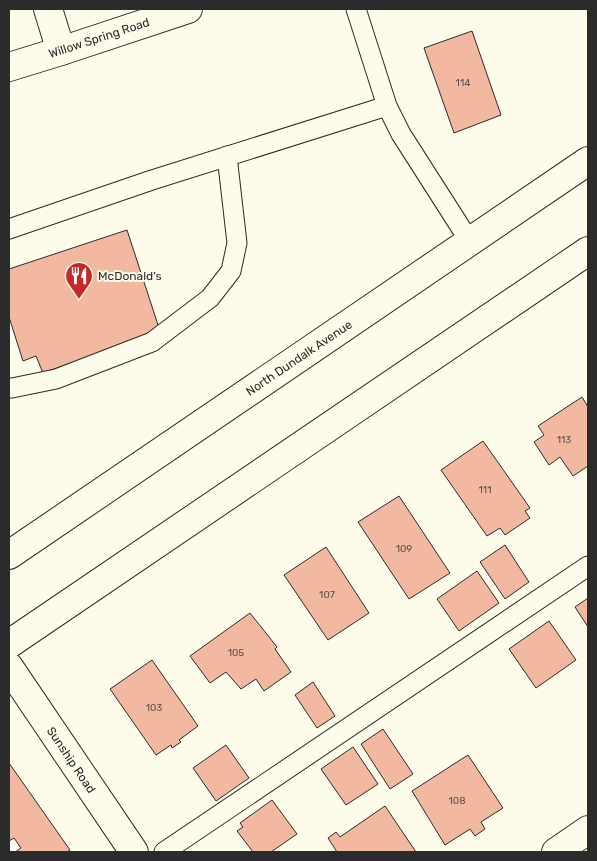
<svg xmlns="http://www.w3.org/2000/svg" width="597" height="861" font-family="Rubik,sans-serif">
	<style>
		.building { fill: #f2b8a0; stroke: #2b2b2b }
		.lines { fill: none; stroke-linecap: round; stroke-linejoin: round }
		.service-casing { stroke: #2b2b2b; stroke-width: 21 }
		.minor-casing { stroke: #2b2b2b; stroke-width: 30 }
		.primary-casing { stroke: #2b2b2b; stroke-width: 30 }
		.service { stroke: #fdfbea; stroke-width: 19 }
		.minor { stroke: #fdfbea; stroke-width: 28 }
		.primary { stroke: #fdfbea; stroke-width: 28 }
		.labels { text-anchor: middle; stroke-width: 4; stroke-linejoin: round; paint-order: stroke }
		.number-label { font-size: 10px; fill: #5d4e48 }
		.street-label { font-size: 12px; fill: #2b2b2b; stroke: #fdfbea }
		.poi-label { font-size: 12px; fill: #2b2b2b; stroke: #fdfbea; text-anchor: start }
	</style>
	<rect width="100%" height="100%" fill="#fdfbea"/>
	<g class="building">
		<path d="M472 31 501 115 454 133 424 48Z"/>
		<path d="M127 230 160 331 43 373 36 356 23 361 9 317V269Z"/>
		<path d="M582 397 588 407V466L573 476 560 457 549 465 534 442 544 435 538 426Z"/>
		<path d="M483 441 530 508 525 511 530 518 505 535 500 528 487 536 441 470Z"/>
		<path d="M399 496 450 573 409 599 358 522Z"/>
		<path d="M505 545 529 582 505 599 480 562Z"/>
		<path d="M326 547 369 613 328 640 284 575Z"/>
		<path d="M477 571 499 603 459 631 437 599Z"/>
		<path d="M588 598V627L575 607Z"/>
		<path d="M250 613 277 647 275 649 291 672 264 691 256 679 241 689 226 672 210 683 190 656Z"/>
		<path d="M549 621 576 660 536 688 509 649Z"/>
		<path d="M152 660 198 726 179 740 181 742 172 748 171 745 156 755 110 689Z"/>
		<path d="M313 682 335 716 317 728 295 695Z"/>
		<path d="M383 729 413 774 390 789 361 744Z"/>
		<path d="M226 745 249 778 216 801 193 768Z"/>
		<path d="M353 747 378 784 346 805 321 769Z"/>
		<path d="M468 755 503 808 481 822 485 829 475 836 470 829 445 845 412 791Z"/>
		<path d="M9 763 70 850 67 852H15L21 848 14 838 9 841Z"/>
		<path d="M272 800 297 834 271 852H253L237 831 243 827 240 823Z"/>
		<path d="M385 806 416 852H337L328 838 336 832 340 837Z"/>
	</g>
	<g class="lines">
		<defs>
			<g id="service">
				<path d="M356 9 387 106 401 134 470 242"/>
				<path d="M9 229 152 180 387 106"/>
				<path d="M9 388H12L56 379 152 342 210 298 231 271 237 243 227 156"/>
				<path d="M164 852 588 566"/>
			</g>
			<g id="minor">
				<path d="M48 9 61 51"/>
				<path d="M9 67 61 51 188 9"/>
				<path d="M9 667 134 852"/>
				<path d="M556 852 588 830"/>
			</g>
			<g id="primary">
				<path d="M9 555 588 161"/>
				<path d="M9 644 588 251"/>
			</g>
		</defs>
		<use href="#service" class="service-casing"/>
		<use href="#minor" class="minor-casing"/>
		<use href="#primary" class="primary-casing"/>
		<use href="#service" class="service"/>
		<use href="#minor" class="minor"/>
		<use href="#primary" class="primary"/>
	</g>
	<defs>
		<symbol id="restaurant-pin" viewBox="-11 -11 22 30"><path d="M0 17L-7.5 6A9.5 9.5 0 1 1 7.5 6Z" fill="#c62828" stroke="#fdfbea"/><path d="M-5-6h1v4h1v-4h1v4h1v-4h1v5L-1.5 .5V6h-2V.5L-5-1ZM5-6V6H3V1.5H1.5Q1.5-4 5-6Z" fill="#fff"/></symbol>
	</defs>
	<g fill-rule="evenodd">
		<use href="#restaurant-pin" x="63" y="260" width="32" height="43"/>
	</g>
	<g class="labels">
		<g class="number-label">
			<text x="463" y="86">114</text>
			<text x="564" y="443">113</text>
			<text x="485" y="493">111</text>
			<text x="404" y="552">109</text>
			<text x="327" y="598">107</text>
			<text x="236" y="656">105</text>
			<text x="154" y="711">103</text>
			<text x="457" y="804">108</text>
		</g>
		<g class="street-label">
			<text transform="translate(99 38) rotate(-18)" y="4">Willow Spring Road</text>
			<text transform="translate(299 358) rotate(-34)" y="4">North Dundalk Avenue</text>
			<text transform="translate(71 760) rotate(56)" y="4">Sunship Road</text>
		</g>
		<g class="poi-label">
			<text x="98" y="280">McDonald's</text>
		</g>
	</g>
	<rect width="597" height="861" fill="none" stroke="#2b2b2b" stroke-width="20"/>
</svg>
